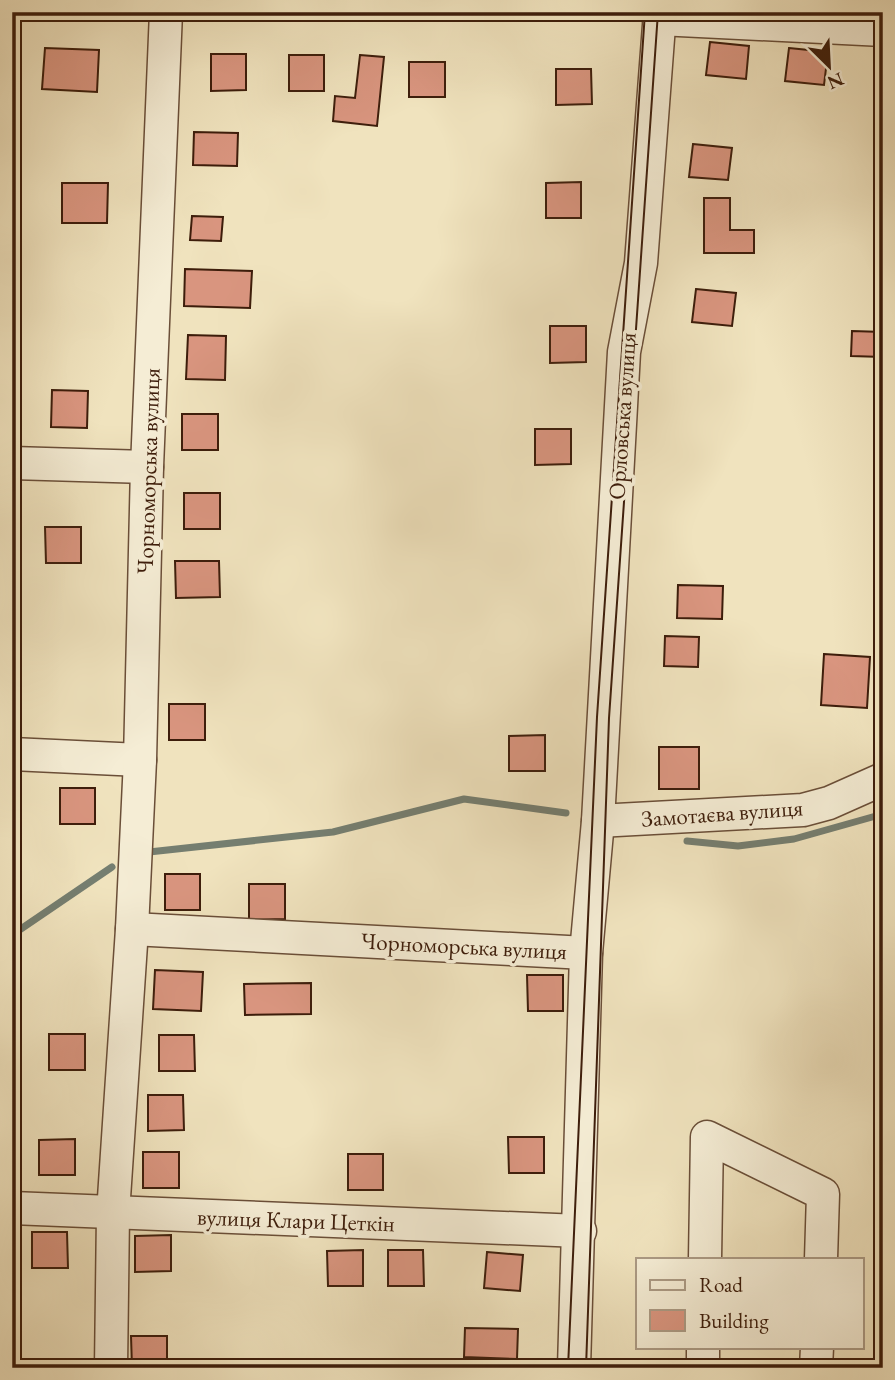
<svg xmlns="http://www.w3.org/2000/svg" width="895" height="1380" font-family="'EB Garamond',serif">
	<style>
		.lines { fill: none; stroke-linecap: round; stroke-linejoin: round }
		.stream { stroke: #757e70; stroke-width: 7 }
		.building { fill: #d9957f; stroke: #3d1d0b; stroke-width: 2 }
		.minor-casing { stroke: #6a4e38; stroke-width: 35 }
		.minor { stroke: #f5edd5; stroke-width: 32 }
		.tram { stroke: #3d1d0b; stroke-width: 2 }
		.labels { text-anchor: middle; stroke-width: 7; stroke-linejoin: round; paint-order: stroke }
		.street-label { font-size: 23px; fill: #3d1d0b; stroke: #f5edd5 }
	</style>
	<rect width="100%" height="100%" fill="#f0e3be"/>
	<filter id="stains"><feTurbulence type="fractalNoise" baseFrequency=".00286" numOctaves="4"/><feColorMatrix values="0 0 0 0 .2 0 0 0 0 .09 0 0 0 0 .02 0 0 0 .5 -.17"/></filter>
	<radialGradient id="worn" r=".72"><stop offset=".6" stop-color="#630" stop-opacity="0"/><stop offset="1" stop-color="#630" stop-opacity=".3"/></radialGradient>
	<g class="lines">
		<g class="stream">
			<path d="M687 841 738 846 794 839 883 814"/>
			<path d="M149 852 333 832 464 799 566 813"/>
			<path d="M12 935 112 867"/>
		</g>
	</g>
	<g class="building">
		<path d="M710 42 749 46 746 79 706 75Z"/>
		<path d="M45 48 99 50 97 92 42 89Z"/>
		<path d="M789 48 828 52 824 85 785 81Z"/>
		<path d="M211 54H246V90L211 91Z"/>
		<rect x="289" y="55" width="35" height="36"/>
		<path d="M360 55 384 57 377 126 333 121 335 96 355 98Z"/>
		<rect x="409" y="62" width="36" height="35"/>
		<path d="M556 69H591L592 104 556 105Z"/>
		<path d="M194 132 238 133 237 166 193 165Z"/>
		<path d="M693 144 732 148 728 180 689 177Z"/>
		<path d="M581 182V218H546V183Z"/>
		<path d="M62 183H108L107 223H62Z"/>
		<path d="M704 198H730V230H754V253H704Z"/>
		<path d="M192 216 223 217 221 241 190 240Z"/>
		<path d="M185 269 252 271 250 308 184 306Z"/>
		<path d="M696 289 736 293 732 326 692 322Z"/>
		<path d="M550 326H586V362L550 363Z"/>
		<path d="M852 331 883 332V357L851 356Z"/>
		<path d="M188 335 226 336 225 380 186 379Z"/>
		<path d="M52 390 88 391 87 428 51 427Z"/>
		<rect x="182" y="414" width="36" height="36"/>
		<path d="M535 429H571V464L535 465Z"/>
		<rect x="184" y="493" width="36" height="36"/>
		<rect x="12" y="522" width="6" height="36"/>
		<path d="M45 527H81V563H46Z"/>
		<path d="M175 561H219L220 597 176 598Z"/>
		<path d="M678 585 723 586 722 619 677 618Z"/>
		<path d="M665 636 699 637 698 667 664 666Z"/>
		<path d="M824 654 870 657 867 708 821 705Z"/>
		<rect x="169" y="704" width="36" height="36"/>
		<path d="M545 735V771H509V736Z"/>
		<rect x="659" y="747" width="40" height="42"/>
		<rect x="60" y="788" width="35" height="36"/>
		<rect x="165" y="874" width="35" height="36"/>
		<path d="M249 884H285V919L249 920Z"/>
		<path d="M155 970 203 972 201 1011 153 1009Z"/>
		<path d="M527 975H563V1011H528Z"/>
		<path d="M311 983V1014L245 1015 244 984Z"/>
		<rect x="49" y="1034" width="36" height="36"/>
		<path d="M159 1035H194L195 1071H159Z"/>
		<path d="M148 1095H183L184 1130 148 1131Z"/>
		<path d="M508 1137H544V1173H509Z"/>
		<path d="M75 1139V1175H39V1140Z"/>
		<rect x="143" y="1152" width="36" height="36"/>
		<rect x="348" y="1154" width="35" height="36"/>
		<path d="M12 1227H15L16 1263H12Z"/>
		<path d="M32 1232H67L68 1268H32Z"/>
		<path d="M171 1235V1271L135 1272V1236Z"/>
		<path d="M363 1250V1286H328L327 1251Z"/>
		<path d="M388 1250H423L424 1286H388Z"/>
		<path d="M487 1252 523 1255 520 1291 484 1288Z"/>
		<path d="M465 1328 518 1329 517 1359 464 1357Z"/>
		<path d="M131 1336H167V1368H132Z"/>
	</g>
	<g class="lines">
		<defs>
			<g id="minor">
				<path d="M659 12V19L883 30"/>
				<path d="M12 463 147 467"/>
				<path d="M12 754 140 760"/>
				<path d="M598 821 803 810 829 803 883 779"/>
				<path d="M132 929 586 953"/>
				<path d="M12 1208 580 1231"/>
				<path d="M705 1259 707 1137 823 1194 821 1259"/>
				<path d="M111 1368 113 1213 132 929 140 760 147 467 166 12"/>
				<path d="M574 1368 586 953 598 821 624 352 641 263 660 12"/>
				<path d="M703 1368V1347"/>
				<path d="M816 1368 817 1347"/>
			</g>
		</defs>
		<use href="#minor" class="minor-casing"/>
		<use href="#minor" class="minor"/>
		<g class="tram">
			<path d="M568 1368 597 717 645 12"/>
			<path d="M586 1368 609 718 658 12"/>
		</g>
	</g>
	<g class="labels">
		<g class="street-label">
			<text transform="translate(622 416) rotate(-86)" y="8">Орловська вулиця</text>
			<text transform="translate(148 471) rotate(-88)" y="8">Чорноморська вулиця</text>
			<text transform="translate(722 813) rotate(-4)" y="8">Замотаєва вулиця</text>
			<text transform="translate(464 946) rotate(3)" y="8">Чорноморська вулиця</text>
			<text transform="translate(296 1220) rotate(2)" y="8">вулиця Клари Цеткін</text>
		</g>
	</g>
	<rect width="895" height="1380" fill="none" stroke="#f0e3be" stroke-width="42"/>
	<rect x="14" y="14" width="867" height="1352" fill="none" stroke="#3d1d0b" stroke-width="3.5"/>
	<rect x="21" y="21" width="853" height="1338" fill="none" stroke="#3d1d0b" stroke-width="2"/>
	<rect x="636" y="1258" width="228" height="91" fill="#f5edd5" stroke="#ab9a84" stroke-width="2"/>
	<rect x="650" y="1280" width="35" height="10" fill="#f5edd5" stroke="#ab9a84" stroke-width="2"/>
	<text x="699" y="1292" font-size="21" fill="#3d1d0b">Road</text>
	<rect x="650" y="1310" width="35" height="21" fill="#d9957f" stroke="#ab9a84" stroke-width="2"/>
	<text x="699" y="1328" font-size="21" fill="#3d1d0b">Building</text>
	<g transform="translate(829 66) rotate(156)" stroke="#f5edd5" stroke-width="5" paint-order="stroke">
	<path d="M0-5L12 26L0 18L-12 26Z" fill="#3d1d0b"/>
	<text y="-10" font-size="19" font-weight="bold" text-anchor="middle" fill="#3d1d0b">N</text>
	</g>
	<rect width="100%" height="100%" filter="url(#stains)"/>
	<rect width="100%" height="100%" fill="url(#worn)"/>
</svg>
